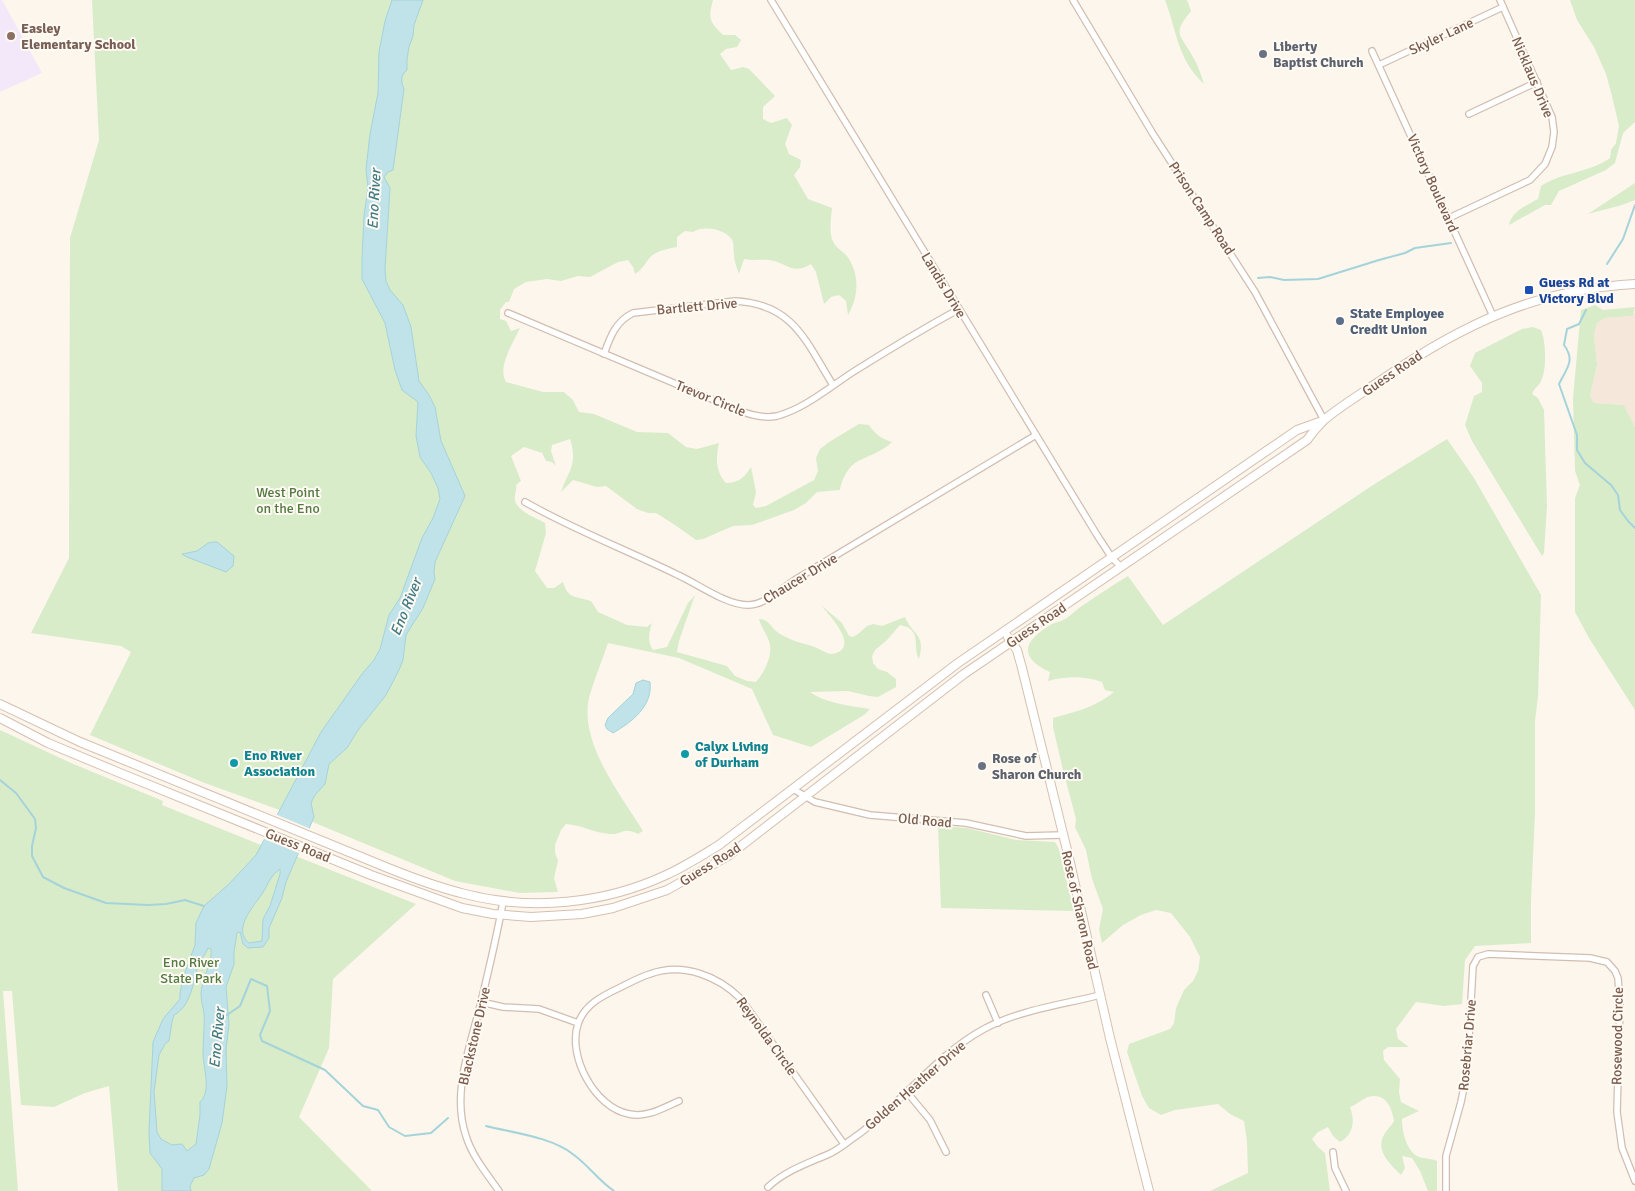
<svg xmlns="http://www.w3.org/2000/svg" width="1635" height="1191" font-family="Signika,sans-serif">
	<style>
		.residential { fill: #f5e8da }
		.education { fill: #f3e8fa }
		.green { fill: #d8ecc9 }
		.water { fill: #bfe3e8; stroke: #a5d3da; fill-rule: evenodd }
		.pier { fill: #fdf6ec }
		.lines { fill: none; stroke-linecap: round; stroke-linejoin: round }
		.stream { stroke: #a5d3da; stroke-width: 2 }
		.street-casing { stroke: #d1beb0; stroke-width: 8 }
		.secondary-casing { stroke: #d6c0b0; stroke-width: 10 }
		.street { stroke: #fff; stroke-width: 5.5 }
		.secondary { stroke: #fff; stroke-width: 8 }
		.education-dot { fill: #8d6e63; stroke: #fffaf3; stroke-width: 2 }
		.worship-dot { fill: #6b7280; stroke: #fffaf3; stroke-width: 2 }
		.transit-dot { fill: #1a4fb4; stroke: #fffaf3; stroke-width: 2 }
		.service-dot { fill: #5c6f8a; stroke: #fffaf3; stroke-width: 2 }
		.culture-dot { fill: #0f9aa8; stroke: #fffaf3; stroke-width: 2 }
		.labels { text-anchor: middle; stroke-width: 4; stroke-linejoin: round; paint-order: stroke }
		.education-label { font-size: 14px; font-weight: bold; fill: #785e54; stroke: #fffaf3; text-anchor: start }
		.street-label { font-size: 14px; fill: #7a5c4d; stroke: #fffaf3 }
		.worship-label { font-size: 14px; font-weight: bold; fill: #5b616d; stroke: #fffaf3; text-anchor: start }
		.transit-label { font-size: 14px; font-weight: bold; fill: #164399; stroke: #fffaf3; text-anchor: start }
		.service-label { font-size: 14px; font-weight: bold; fill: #4e5e75; stroke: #fffaf3; text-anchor: start }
		.park-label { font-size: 14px; fill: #537a41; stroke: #fffaf3 }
		.culture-label { font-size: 14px; font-weight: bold; fill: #0d838f; stroke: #fffaf3; text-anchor: start }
		.water-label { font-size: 15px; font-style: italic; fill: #437c86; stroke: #fffaf3 }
	</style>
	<rect width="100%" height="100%" fill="#fdf6ec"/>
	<path class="residential" d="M1635 312V427L1624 405 1594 403 1590 396 1597 365 1594 335 1597 323 1605 318 1633 316Z"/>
	<path class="education" d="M0 0H2L42 73 0 92Z"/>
	<g class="green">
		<path d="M92 0H713C708 19 709 21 723 35H735L741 40 737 47 726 49 720 54 731 70 743 67 749 69 775 96 763 107V119L771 123 787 118 792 125 785 144 789 154 801 160 800 167 794 175 808 199 832 208C831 217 830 227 831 235 834 250 844 250 849 259 860 277 858 298 848 315L846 301 839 295 831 297 824 304 816 272 811 264C792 276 787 262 769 260 760 259 753 261 744 259L739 274C737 268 734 261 734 254 733 250 734 246 733 242 728 229 703 225 693 232L685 231 677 237V247C670 248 661 250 654 254 647 258 645 268 635 274L633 267 628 260 618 262 590 277 578 276 561 281 547 279 526 282 514 289 509 302H506L500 310V319L506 321 511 331 520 328C513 343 497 367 506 382L543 392H564L573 400 579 412 594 414 637 432 668 433 686 447 697 449 719 443C716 456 715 472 726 483 738 483 744 478 751 467L756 492 753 505 756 508 766 506 814 480 818 471 816 458 820 449 829 442 859 424 869 425C875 434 881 439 892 442 881 453 868 455 855 463 847 468 841 482 840 490L817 492 806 503 794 510 752 525 733 526 703 539 696 540 675 525 656 513H648L637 509 606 486 597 487 573 480 561 492C569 469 578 465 570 439L552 445 551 451 556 466 552 462 546 461 542 453 524 447 511 456 521 481 516 485C517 490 514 495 515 501 519 512 536 518 545 523L546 533 535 571 547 588H554L563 582C568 599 575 596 591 601L598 612 627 625 647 627 652 623C649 633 647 641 653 650L667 647 688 603 695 595 679 641 677 652 727 666 735 676 747 681 756 682C764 673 774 654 769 641 766 633 761 627 759 619 770 619 771 629 780 634 790 640 801 643 812 646 818 648 824 652 830 654 834 654 841 652 843 648 850 636 828 614 821 605L842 623 849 636 853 637 858 634 867 626 873 624 882 626 905 617C913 636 926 634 919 659 912 647 923 629 900 625L886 641 875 650 872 656 873 663 878 669 887 672 896 679V687L878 697 869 696 848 691 810 692C825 703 851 706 870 709L864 715 811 747 773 735 752 689 679 658 608 643C602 661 594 680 589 698 579 743 621 795 643 831L638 834C623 826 622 835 610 834 595 833 581 825 566 824L561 830 555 845V853L558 861 554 878 558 892 520 893 455 881 310 821 202 782 90 735 131 652 121 646 31 633 69 558 70 238 99 140Z"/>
		<path d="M1165 0H1187L1191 11C1171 35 1181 34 1193 57 1198 65 1201 75 1204 84 1177 59 1177 31 1165 0Z"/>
		<path d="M1570 0H1635V122L1623 133 1615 163 1606 170 1559 191 1551 205H1545L1509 225C1511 212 1527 205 1538 199L1541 186C1562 172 1589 173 1610 158L1611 150 1616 143 1619 126 1612 96 1606 74 1594 47 1577 20Z"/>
		<path d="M1635 183V200L1622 205 1588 214Z"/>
		<path d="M1595 305 1603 310 1635 307 1633 316 1605 318 1597 323 1594 335 1597 365 1590 396 1594 403 1624 405 1635 427V710L1589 638 1575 612V498L1580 485 1575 471 1573 398 1581 310Z"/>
		<path d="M1533 327 1541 330C1546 341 1547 370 1541 381 1539 386 1534 388 1532 394L1538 398 1544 410 1547 506 1544 553 1542 556 1472 441 1465 425 1474 396 1482 392V383L1470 366 1475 353 1522 329Z"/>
		<path d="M1447 439 1474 478 1541 595 1538 696 1535 721V812L1531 901V943L1475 946 1465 960 1462 1004 1444 1006 1416 1002 1396 1029 1398 1039 1409 1047H1388L1383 1051 1384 1060 1400 1079 1399 1092 1401 1102 1419 1111 1402 1119C1402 1131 1406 1149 1417 1156 1423 1159 1431 1158 1437 1161V1191H1428L1420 1171 1412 1158 1402 1156 1405 1168 1401 1175C1392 1166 1376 1152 1383 1137 1385 1132 1391 1126 1394 1121 1392 1107 1385 1092 1368 1097 1362 1099 1356 1105 1350 1107 1355 1121 1354 1134 1340 1142L1333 1136 1328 1127 1318 1132 1312 1139 1318 1147 1325 1153 1330 1191H1210L1248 1173 1247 1141 1244 1121 1230 1114 1218 1104 1175 1110 1161 1115 1149 1108 1142 1096 1127 1052 1129 1044 1170 1029 1174 1023 1176 1008 1184 990 1193 981 1198 971 1200 957 1190 937 1171 913 1156 910 1141 915 1123 925 1102 943 1099 929 1103 909 1092 879 1086 850 1075 827 1076 819 1063 770 1053 727V718C1075 712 1096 707 1114 692L1105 690 1102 682C1084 676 1067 676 1048 681L1050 672C1016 656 1025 640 1052 624 1057 622 1062 621 1067 618 1071 615 1075 611 1079 608 1095 597 1111 586 1128 576L1163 625 1373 485Z"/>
		<path d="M0 730 71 763 163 801 162 805 261 845 283 851 416 904 333 979 329 1048 299 1117 372 1191H118L109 1086 85 1093 54 1107 21 1105 12 991H3L18 1191H0Z"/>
		<path d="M938 826 967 828 1016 840 1055 842 1059 849 1074 911 941 908Z"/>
	</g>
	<g class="water">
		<path d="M392 0H423L414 25 413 36 409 47 407 59V70C400 76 401 81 404 89L393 170 388 172 384 177 390 188 385 269 386 281 390 290 403 305 411 327 419 381 429 395 435 407 441 441 465 496 435 562 434 573 435 579 423 608 406 635 403 660 399 670 386 695 358 730 347 748 329 764 325 784 315 795 311 803 314 817 286 882 282 898 269 928V938L263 947 248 948 243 944 240 932 237 933 234 952V964L226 987 229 1024 226 1049 227 1086 222 1123 209 1169 204 1175 194 1178 190 1186 191 1191H162V1169L150 1153 149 1132 153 1042 163 1019 180 999V993L183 978 195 945 196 923 204 906 229 884 256 855 321 732 362 674 374 660 380 649 389 615 400 598 422 538 433 518 440 499 438 488 431 473 420 457 416 436 418 402 402 390 395 370 385 323 362 279V259L364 215 368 188 366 169 370 134 378 93 379 52 385 21ZM280 869V874L270 906 263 919 262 941 249 943C233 931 251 909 259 898 267 889 269 876 280 869ZM208 948 211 949C213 963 201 979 201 994 201 1001 203 1007 204 1013 205 1026 203 1040 203 1053 203 1067 212 1091 200 1102V1115L196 1144 187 1151 182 1144 172 1145 161 1139 157 1132 154 1092 159 1055 165 1044 169 1041 172 1022 174 1015C191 1006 193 983 198 966 200 959 206 955 208 948Z"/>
		<path d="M214 542H217L234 556 233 566 226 572 187 557 182 554 197 551 208 543Z"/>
		<path d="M643 680 650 682C653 706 632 722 613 733L607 729 605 725 608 718 633 694 636 683Z"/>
	</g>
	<path class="pier" d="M275 814 311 829 301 854 262 838Z"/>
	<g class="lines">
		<g class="stream">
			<path d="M1607 264 1623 239 1635 205"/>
			<path d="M1258 278 1270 277 1284 280 1318 279 1379 260 1405 253 1415 248 1451 243"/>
			<path d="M1586 310 1579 324 1567 329 1564 345C1576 361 1566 369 1559 384L1577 435V450L1585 463 1611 485 1618 495 1620 510 1628 521 1635 528"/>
			<path d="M0 780 16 793 35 819 36 828 32 846V856L43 877 64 888 106 903 148 905 166 904 185 900 204 906"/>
			<path d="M227 1015 240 1006 251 979 267 986 270 1011 260 1035 262 1041 325 1070 363 1106 378 1110 389 1127 405 1136 431 1133 448 1118"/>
			<path d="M486 1126C514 1133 552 1137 574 1155 589 1166 598 1180 614 1191"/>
		</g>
		<defs>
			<g id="street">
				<path d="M771 0 1097 535 1112 558 1121 567"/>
				<path d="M1073 0 1153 134 1255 292 1324 420"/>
				<path d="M1372 51 1493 316"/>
				<path d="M1379 65 1503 7"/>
				<path d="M1469 114 1537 82"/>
				<path d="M1449 218 1530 180 1545 164 1552 147 1554 132 1552 117 1500 0"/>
				<path d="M508 313 721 403C739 410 757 420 777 416 804 409 830 387 853 372 888 350 923 329 959 309"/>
				<path d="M604 354C610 337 616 321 633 313L735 301C794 304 806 342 833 385"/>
				<path d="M525 502C574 530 627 550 678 575 698 584 726 605 748 605 766 605 783 587 798 578L1036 435"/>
				<path d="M793 789 815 802 870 815 966 823 1026 836 1062 835"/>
				<path d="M986 995 998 1023"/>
				<path d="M481 1002 503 1007 539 1009 578 1023"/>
				<path d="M906 1091 930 1120 946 1152"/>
				<path d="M679 1101C663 1108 647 1118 629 1114 595 1108 567 1056 578 1024 584 1005 602 996 619 988 629 983 640 977 650 974 683 962 718 976 741 999L844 1144"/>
				<path d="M1333 1152 1335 1168 1346 1191"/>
				<path d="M768 1187C786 1170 809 1163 831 1153 841 1148 850 1140 859 1134 903 1102 936 1055 984 1029 1019 1010 1061 1005 1100 995"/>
				<path d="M499 1191C487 1174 472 1156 466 1136 451 1092 471 1045 481 1002 489 969 497 935 503 902"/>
				<path d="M1446 1191V1156L1461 1102 1467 1072 1473 966 1478 957 1488 954 1590 958 1607 962 1615 971 1618 978 1620 1005 1617 1112 1622 1148 1635 1181"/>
			</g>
			<g id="secondary">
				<path d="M1008 637 1017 650 1022 668 1068 854 1110 1038 1149 1191"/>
				<path d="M0 704 80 742 371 861C402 874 432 886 465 894 531 911 604 904 666 875 684 867 701 856 719 845L958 663 1297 430 1322 421"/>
				<path d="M0 718 48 743 120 773 371 875 462 908 493 914 531 917 582 914 613 908 667 890 728 856 964 674 1307 440C1312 433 1318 426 1324 420 1342 405 1364 392 1383 379 1463 324 1537 289 1635 284"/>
			</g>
		</defs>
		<use href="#street" class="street-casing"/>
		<use href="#secondary" class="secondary-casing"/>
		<use href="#street" class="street"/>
		<use href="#secondary" class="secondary"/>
	</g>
	<circle class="education-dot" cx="11" cy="36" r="5"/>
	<g class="worship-dot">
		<circle cx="1263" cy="54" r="5"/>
		<circle cx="982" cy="766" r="5"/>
	</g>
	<rect class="transit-dot" x="1524" y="285" width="10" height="10" rx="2.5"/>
	<circle class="service-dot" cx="1340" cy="321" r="5"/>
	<g class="culture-dot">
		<circle cx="685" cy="754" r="5"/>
		<circle cx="234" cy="763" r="5"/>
	</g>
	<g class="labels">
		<g class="education-label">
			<text x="21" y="33">Easley<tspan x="21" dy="16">Elementary School</tspan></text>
		</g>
		<g class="street-label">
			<text transform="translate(1441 36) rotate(-25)" y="5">Skyler Lane</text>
			<text transform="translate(1533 77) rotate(67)" y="5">Nicklaus Drive</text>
			<text transform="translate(1433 183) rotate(66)" y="5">Victory Boulevard</text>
			<text transform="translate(1202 208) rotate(57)" y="5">Prison Camp Road</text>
			<text transform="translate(944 285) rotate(59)" y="5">Landis Drive</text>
			<text transform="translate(697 306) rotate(-5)" y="5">Bartlett Drive</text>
			<text transform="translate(1392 373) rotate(-34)" y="5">Guess Road</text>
			<text transform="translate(711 398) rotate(22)" y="5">Trevor Circle</text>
			<text transform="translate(800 578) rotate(-31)" y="5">Chaucer Drive</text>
			<text transform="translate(1036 625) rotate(-34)" y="5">Guess Road</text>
			<text transform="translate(925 820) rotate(5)" y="5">Old Road</text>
			<text transform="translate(298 845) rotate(22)" y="5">Guess Road</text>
			<text transform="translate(710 864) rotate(-32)" y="5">Guess Road</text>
			<text transform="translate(1080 910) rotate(77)" y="5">Rose of Sharon Road</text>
			<text transform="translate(474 1036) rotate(-77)" y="5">Blackstone Drive</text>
			<text transform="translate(767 1036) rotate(54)" y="5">Reynolda Circle</text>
			<text transform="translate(1617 1036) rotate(-89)" y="5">Rosewood Circle</text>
			<text transform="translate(1467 1045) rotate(-85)" y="5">Rosebriar Drive</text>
			<text transform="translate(915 1085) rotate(-41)" y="5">Golden Heather Drive</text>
		</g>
		<g class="worship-label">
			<text x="1273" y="51">Liberty<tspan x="1273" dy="16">Baptist Church</tspan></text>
			<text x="992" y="763">Rose of<tspan x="992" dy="16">Sharon Church</tspan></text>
		</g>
		<g class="transit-label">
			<text x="1539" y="287">Guess Rd at<tspan x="1539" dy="16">Victory Blvd</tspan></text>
		</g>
		<g class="service-label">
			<text x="1350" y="318">State Employee<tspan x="1350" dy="16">Credit Union</tspan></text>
		</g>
		<g class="park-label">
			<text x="288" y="497">West Point<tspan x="288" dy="16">on the Eno</tspan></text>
			<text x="191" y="967">Eno River<tspan x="191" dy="16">State Park</tspan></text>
		</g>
		<g class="culture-label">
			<text x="695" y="751">Calyx Living<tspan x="695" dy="16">of Durham</tspan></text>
			<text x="244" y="760">Eno River<tspan x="244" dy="16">Association</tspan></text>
		</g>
		<g class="water-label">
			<text transform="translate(374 199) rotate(-87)" y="5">Eno River</text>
			<text transform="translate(406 607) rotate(-68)" y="5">Eno River</text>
			<text transform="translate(217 1038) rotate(-85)" y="5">Eno River</text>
		</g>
	</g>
</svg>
